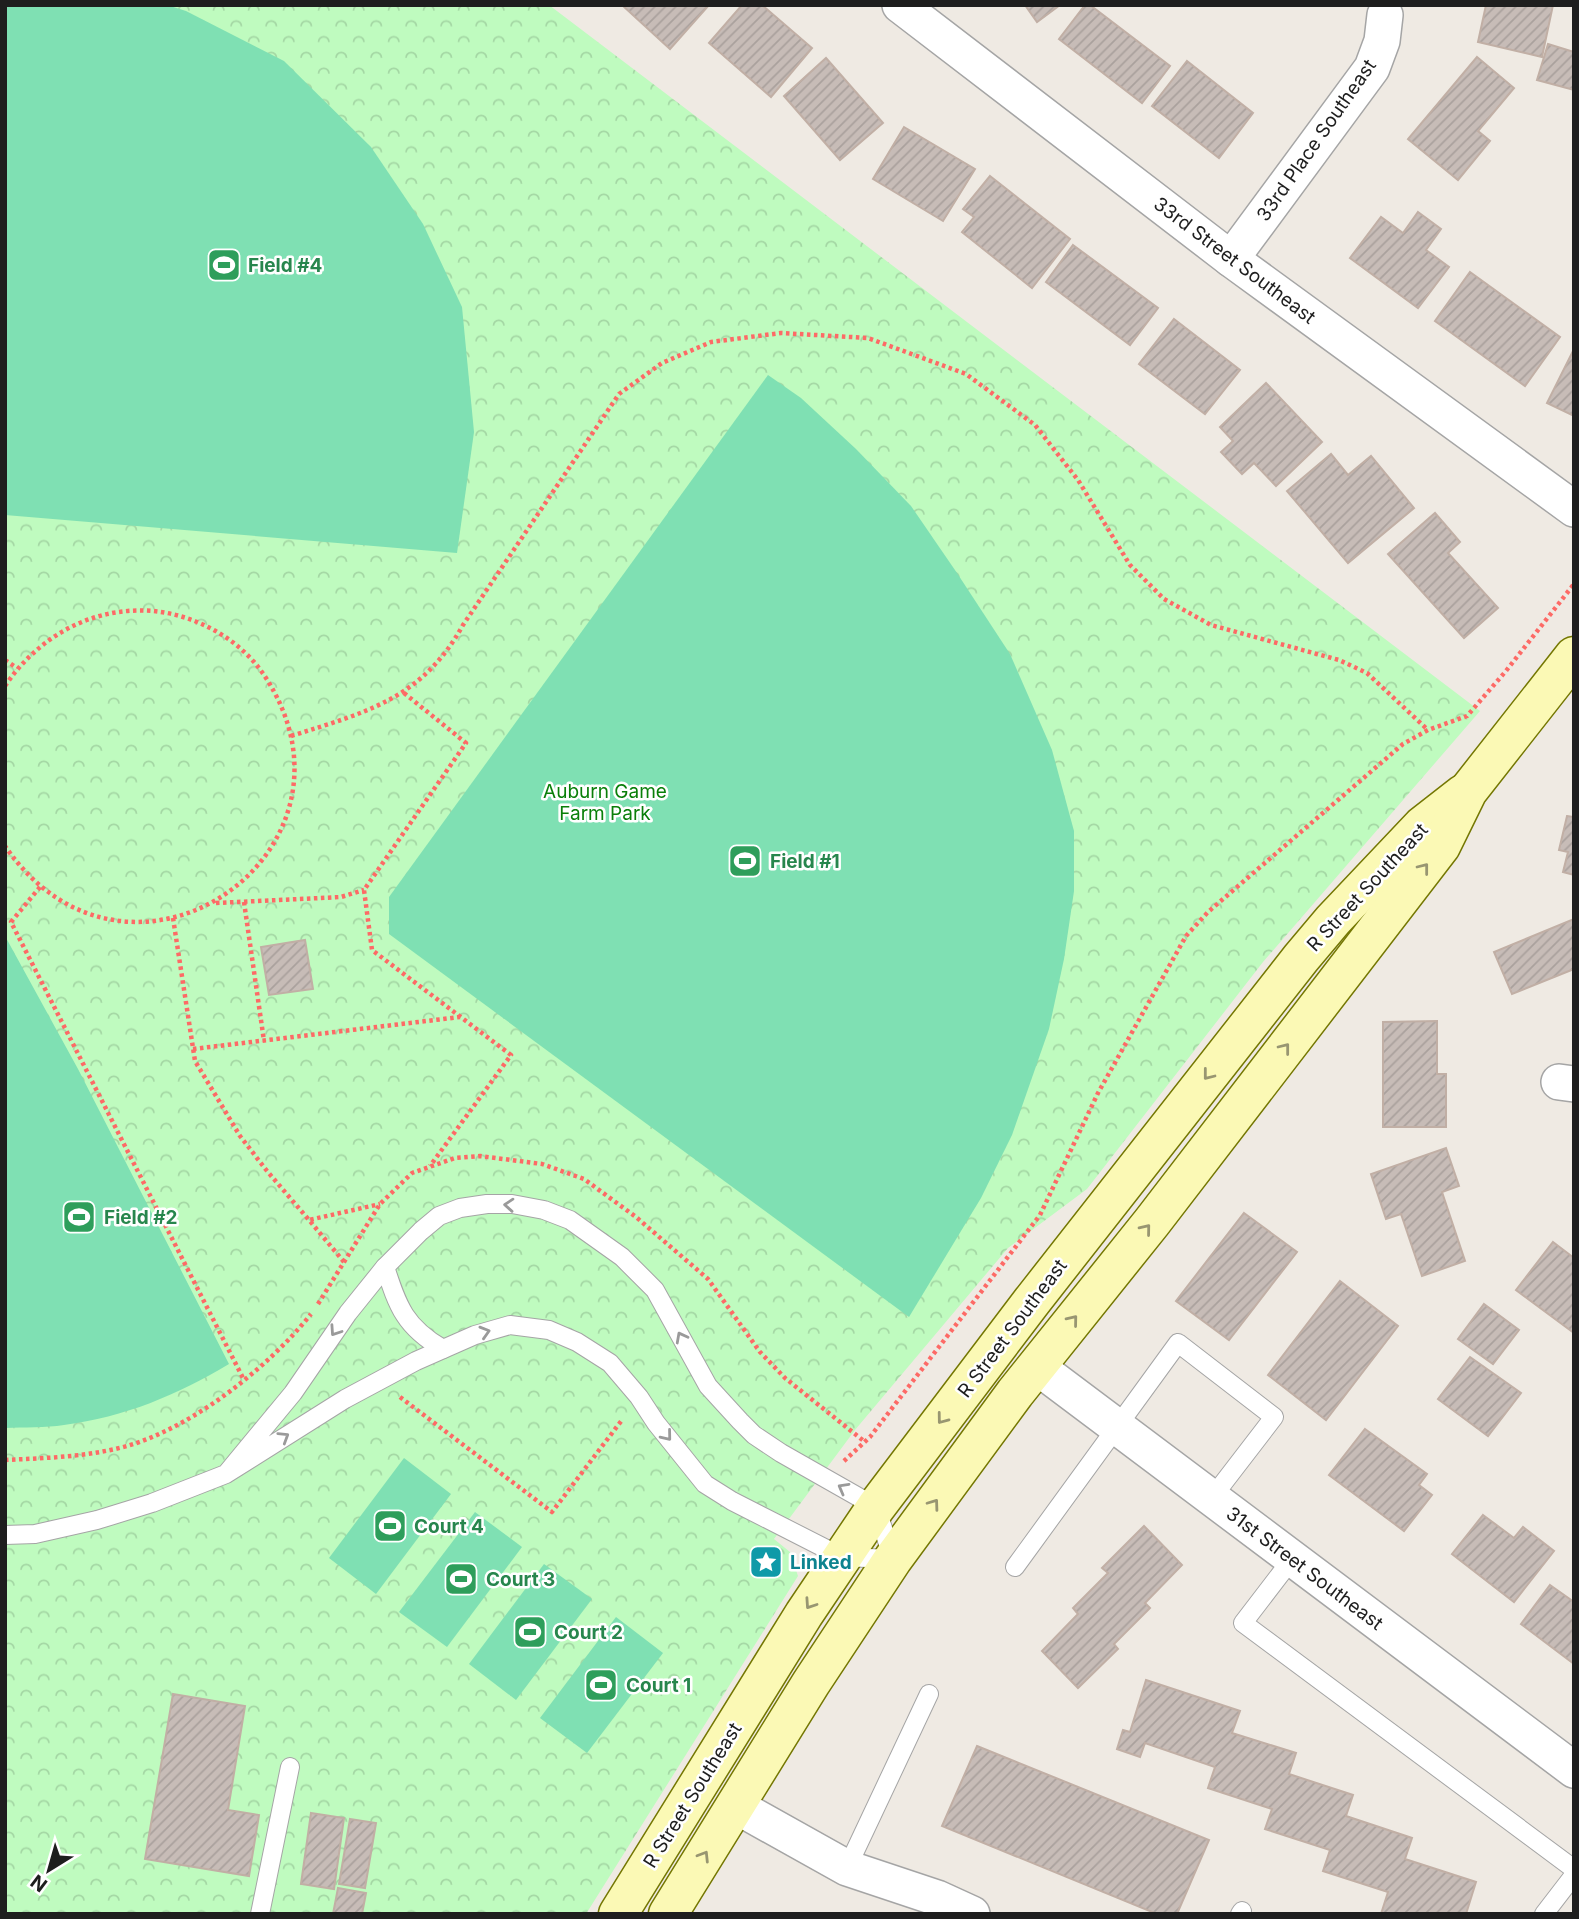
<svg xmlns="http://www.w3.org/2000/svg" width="1579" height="1919" font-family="Inter,sans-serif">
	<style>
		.park { fill: url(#park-crowns) }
		.pitch { fill: #7fe0b3 }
		.building { fill: url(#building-hatch); stroke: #c1afa5; stroke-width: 2 }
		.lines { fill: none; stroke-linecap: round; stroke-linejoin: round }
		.lane-casing { stroke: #a5a5a5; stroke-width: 20 }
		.street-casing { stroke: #a5a5a5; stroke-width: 38 }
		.secondary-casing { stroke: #747702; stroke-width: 41 }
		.path { stroke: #fd6a66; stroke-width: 4.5; stroke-dasharray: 3.5 3.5; stroke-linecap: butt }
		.lane { stroke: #fff; stroke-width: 18 }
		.street { stroke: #fff; stroke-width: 35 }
		.secondary { stroke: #fbf9b5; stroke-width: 38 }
		.oneway { stroke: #989671 }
		.oneway2 { stroke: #9a9a9a }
		.labels { text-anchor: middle; stroke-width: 5; stroke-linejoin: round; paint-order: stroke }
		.street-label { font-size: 19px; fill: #1e1e1e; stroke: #fff }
		.leisure-label { font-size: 19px; font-weight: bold; fill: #27864d; stroke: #fff; text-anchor: start }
		.park-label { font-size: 19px; fill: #097f09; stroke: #fff }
		.culture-label { font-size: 19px; font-weight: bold; fill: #0d838f; stroke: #fff; text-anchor: start }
	</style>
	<defs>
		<pattern id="park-crowns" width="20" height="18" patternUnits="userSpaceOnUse" patternTransform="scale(1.75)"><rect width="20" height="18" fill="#bffbbf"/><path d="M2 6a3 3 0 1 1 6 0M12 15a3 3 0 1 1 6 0" fill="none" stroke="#a4d7a4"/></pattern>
		<pattern id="building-hatch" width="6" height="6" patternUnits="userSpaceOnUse" patternTransform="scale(1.75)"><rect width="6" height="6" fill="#c7bcb7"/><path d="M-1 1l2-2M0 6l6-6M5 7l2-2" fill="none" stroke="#aaa19d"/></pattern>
	</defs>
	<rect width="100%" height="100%" fill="#efeae3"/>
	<path class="park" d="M5 5H549L1480 711 1263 962 1087 1189 1008 1248 855 1430 774 1539 790 1552 798 1576 586 1914H5Z"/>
	<g class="pitch">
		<path d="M5 5H167L186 11 284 61 371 147 423 224 462 307 474 432 457 553 5 515Z"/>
		<path d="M768 375 801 398 856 449 911 506 957 573 1010 654 1052 750 1074 831V891L1064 959 1049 1029 1012 1135 981 1198 909 1317 389 934V897Z"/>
		<path d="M5 936 78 1069 229 1364C177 1395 125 1417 64 1425 45 1428 25 1427 5 1428Z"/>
		<path d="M404 1458 451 1494 376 1594 329 1558Z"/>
		<path d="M475 1512 522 1547 447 1647 399 1612Z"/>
		<path d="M544 1564 592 1599 516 1700 469 1664Z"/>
		<path d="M616 1617 663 1653 587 1753 540 1718Z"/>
	</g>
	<g class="building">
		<path d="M622 5H709L670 49Z"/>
		<path d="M742 5H762L812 48 771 97 709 43Z"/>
		<path d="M1025 5H1060L1037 22Z"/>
		<path d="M1085 5H1090L1170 66 1142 103 1059 39Z"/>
		<path d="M1486 5H1553L1542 57 1478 42Z"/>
		<path d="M1548 44 1574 52V90L1537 80Z"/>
		<path d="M1477 57 1514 88 1478 131 1490 141 1458 180 1408 139Z"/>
		<path d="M826 58 883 123 840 160 784 96Z"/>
		<path d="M1187 61 1253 113 1219 158 1152 106Z"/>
		<path d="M904 127 975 169 943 221 873 179Z"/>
		<path d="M990 176 1070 239 1032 288 962 232 974 217 963 209Z"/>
		<path d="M1418 212 1441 229 1426 250 1449 267 1418 308 1350 258 1381 217 1403 233Z"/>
		<path d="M1073 245 1158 308 1130 345 1046 282Z"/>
		<path d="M1470 272 1560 337 1525 386 1435 321Z"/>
		<path d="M1174 319 1240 370 1205 414 1139 364Z"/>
		<path d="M1574 349V416L1547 403Z"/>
		<path d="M1266 383 1322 442 1276 486 1254 463 1242 474 1221 452 1233 441 1220 427Z"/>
		<path d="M1331 454 1348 475 1371 456 1414 508 1348 563 1287 491Z"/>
		<path d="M1435 513 1460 542 1448 553 1498 608 1464 638 1388 554Z"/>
		<path d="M1567 816 1574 817V875L1563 872 1568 852 1559 850Z"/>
		<path d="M1574 919V969L1512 994 1494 952Z"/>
		<path d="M305 940 313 989 269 995 261 947Z"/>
		<path d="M1437 1021V1074H1446V1127H1383V1022Z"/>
		<path d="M1446 1148 1459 1186 1442 1192 1465 1261 1422 1276 1401 1214 1386 1219 1371 1174Z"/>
		<path d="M1244 1213 1297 1252 1229 1340 1176 1301Z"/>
		<path d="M1553 1242 1574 1258V1333L1516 1290Z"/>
		<path d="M1340 1281 1398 1326 1326 1420 1268 1375Z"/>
		<path d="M1484 1304 1519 1330 1493 1364 1458 1339Z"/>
		<path d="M1470 1357 1521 1393 1488 1436 1438 1399Z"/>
		<path d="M1365 1429 1427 1474 1419 1485 1432 1495 1404 1531 1329 1475Z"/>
		<path d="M1483 1515 1514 1538 1523 1527 1554 1551 1514 1602 1452 1554Z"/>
		<path d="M1144 1526 1182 1565 1145 1603 1150 1608 1114 1644 1118 1649 1078 1688 1042 1651 1078 1614 1073 1608 1108 1573 1102 1568Z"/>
		<path d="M1550 1585 1574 1602V1664L1521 1624Z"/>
		<path d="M1146 1680 1240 1711 1232 1733 1296 1753 1289 1774 1353 1795 1346 1816 1412 1838 1405 1859 1476 1882 1466 1914H1381L1388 1892 1323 1871 1330 1850 1265 1829 1272 1809 1208 1788 1215 1767 1145 1743 1140 1757 1117 1749 1123 1730 1130 1732Z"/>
		<path d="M173 1694 245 1706 228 1810 259 1815 249 1876 145 1859Z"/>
		<path d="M977 1746 1209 1840 1177 1914H1157L942 1826Z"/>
		<path d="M311 1813 344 1818 334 1889 301 1884Z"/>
		<path d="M350 1819 376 1823 365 1888 339 1884Z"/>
		<path d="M338 1888 366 1893 362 1914H333Z"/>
	</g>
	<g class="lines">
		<defs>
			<g id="lane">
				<path d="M385 1267C398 1307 405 1327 443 1349"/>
				<path d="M5 1535 35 1534 97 1520 152 1503 226 1474 345 1399 416 1361 475 1335 510 1325 549 1330 577 1342 610 1363 639 1397 656 1423 705 1484 732 1501 842 1557 893 1559 876 1507 781 1453 754 1435 740 1421 708 1386 655 1290 622 1257 570 1220 544 1210 512 1204H487L460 1208 439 1216 421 1231 385 1267 348 1313 293 1393 226 1474"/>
				<path d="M1292 1559 1243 1623 1574 1869"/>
				<path d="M1015 1567 1178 1343 1274 1417 1211 1499"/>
				<path d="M847 1868 929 1694"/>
				<path d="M260 1914 290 1767"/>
				<path d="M1240 1914 1242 1911"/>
				<path d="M1544 1914 1574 1875"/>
			</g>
			<g id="street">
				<path d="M900 5 1231 259 1574 509"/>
				<path d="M1231 259 1372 68 1382 41 1385 15"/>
				<path d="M1559 1082 1574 1084"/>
				<path d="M1036 1366 1574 1770"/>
				<path d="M736 1806 847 1868 937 1898 972 1914"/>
			</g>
			<g id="secondary">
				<path d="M618 1914 804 1614 876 1507 1032 1301 1301 958 1333 920 1422 826 1463 794"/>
				<path d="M668 1914 811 1683 893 1559 1015 1393 1152 1222 1441 846 1468 791 1574 656"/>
			</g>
		</defs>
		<use href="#lane" class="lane-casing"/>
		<use href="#street" class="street-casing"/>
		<use href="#secondary" class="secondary-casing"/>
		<g class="path">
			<path d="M5 660 17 668"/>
			<path d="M5 686C38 637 92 606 153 611 196 615 240 639 264 675 382 852 128 1026 5 846"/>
			<path d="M404 693 466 743 364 890 372 950 511 1055 430 1166"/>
			<path d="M291 736C367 712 422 699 463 625L619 394 662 363 711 342 781 333 868 338 966 374 1035 425 1078 480 1130 565 1164 599 1211 625 1339 660 1367 673 1428 730"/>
			<path d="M40 887 11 922 244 1380"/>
			<path d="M244 902 264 1041"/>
			<path d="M216 903 341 897 364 890"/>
			<path d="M173 918 195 1061 240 1136 267 1171 309 1220"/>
			<path d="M193 1049 460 1017"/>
			<path d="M344 1262 309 1220 380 1204"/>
			<path d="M318 1304 380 1204 412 1173 455 1158 480 1156 542 1164 584 1179 636 1217 708 1279 760 1352 785 1378 865 1442"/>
			<path d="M400 1397 552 1512 622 1420"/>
			<path d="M5 1460C46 1458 87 1457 127 1446 193 1427 269 1367 311 1314"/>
			<path d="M844 1461 870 1437 1040 1215 1098 1093 1186 936 1208 912 1403 744 1428 730 1467 716 1506 671 1574 584"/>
		</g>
		<use href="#lane" class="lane"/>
		<use href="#street" class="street"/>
		<use href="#secondary" class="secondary"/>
	</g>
	<defs><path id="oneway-chevron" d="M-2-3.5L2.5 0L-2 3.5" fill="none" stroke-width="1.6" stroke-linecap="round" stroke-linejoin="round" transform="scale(1.75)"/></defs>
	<g class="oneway">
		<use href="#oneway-chevron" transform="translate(1424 868) rotate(-52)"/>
		<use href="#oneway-chevron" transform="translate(1285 1048) rotate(-52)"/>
		<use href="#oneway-chevron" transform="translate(1208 1075) rotate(128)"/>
		<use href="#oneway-chevron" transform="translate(1146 1229) rotate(-51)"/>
		<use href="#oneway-chevron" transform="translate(1073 1320) rotate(-51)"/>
		<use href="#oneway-chevron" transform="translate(942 1419) rotate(127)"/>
		<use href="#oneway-chevron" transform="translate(934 1504) rotate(-54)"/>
		<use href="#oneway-chevron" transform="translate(810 1604) rotate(124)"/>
		<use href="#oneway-chevron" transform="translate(704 1856) rotate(-58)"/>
	</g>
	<g class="oneway2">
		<use href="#oneway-chevron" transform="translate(509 1205) rotate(-176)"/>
		<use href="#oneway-chevron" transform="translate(335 1331) rotate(124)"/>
		<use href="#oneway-chevron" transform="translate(485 1332) rotate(-17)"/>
		<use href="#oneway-chevron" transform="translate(681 1337) rotate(-118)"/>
		<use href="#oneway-chevron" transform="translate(667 1436) rotate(51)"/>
		<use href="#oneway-chevron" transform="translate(284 1437) rotate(-32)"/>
		<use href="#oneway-chevron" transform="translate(843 1488) rotate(-151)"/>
	</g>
	<defs>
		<symbol id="stadium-square" viewBox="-11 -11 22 22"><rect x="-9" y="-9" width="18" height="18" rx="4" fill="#2e9e5b" stroke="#fff"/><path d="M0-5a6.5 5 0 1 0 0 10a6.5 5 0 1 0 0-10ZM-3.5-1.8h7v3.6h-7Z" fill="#fff"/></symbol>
		<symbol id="sight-square" viewBox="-11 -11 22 22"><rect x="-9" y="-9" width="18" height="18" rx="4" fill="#0f9aa8" stroke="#fff"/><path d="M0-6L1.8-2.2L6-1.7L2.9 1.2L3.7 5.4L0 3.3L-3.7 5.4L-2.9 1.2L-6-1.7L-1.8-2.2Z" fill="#fff"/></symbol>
	</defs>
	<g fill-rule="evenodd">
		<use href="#stadium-square" x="205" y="246" width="38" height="38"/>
		<use href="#stadium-square" x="726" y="842" width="38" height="38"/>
		<use href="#stadium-square" x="60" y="1198" width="38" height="38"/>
		<use href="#stadium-square" x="371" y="1507" width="38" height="38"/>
		<use href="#sight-square" x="747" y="1543" width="38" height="38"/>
		<use href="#stadium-square" x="442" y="1560" width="38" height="38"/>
		<use href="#stadium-square" x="511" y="1613" width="38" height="38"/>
		<use href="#stadium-square" x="582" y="1666" width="38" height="38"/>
	</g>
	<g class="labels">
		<g class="street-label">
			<text transform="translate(1316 140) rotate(-55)" y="7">33rd Place Southeast</text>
			<text transform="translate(1235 260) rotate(37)" y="7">33rd Street Southeast</text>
			<text transform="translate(1367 887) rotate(-47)" y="7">R Street Southeast</text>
			<text transform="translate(1012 1328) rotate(-53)" y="7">R Street Southeast</text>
			<text transform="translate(1305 1568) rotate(37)" y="7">31st Street Southeast</text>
			<text transform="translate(692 1795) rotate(-58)" y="7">R Street Southeast</text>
		</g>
		<g class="leisure-label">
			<text x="248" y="272">Field #4</text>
			<text x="770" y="868">Field #1</text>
			<text x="104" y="1224">Field #2</text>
			<text x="414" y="1533">Court 4</text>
			<text x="486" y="1586">Court 3</text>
			<text x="554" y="1639">Court 2</text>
			<text x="626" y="1692">Court 1</text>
		</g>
		<g class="park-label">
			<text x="605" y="798">Auburn Game<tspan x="605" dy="22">Farm Park</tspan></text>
		</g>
		<g class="culture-label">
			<text x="790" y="1569">Linked</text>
		</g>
	</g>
	<rect width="1579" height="1919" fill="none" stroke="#1e1e1e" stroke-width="14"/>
	<g transform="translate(49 1870) rotate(217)" stroke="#ffffff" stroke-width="5" paint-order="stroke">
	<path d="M0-5L12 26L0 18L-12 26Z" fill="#1e1e1e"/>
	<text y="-10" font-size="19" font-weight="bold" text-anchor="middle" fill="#1e1e1e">N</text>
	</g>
</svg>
